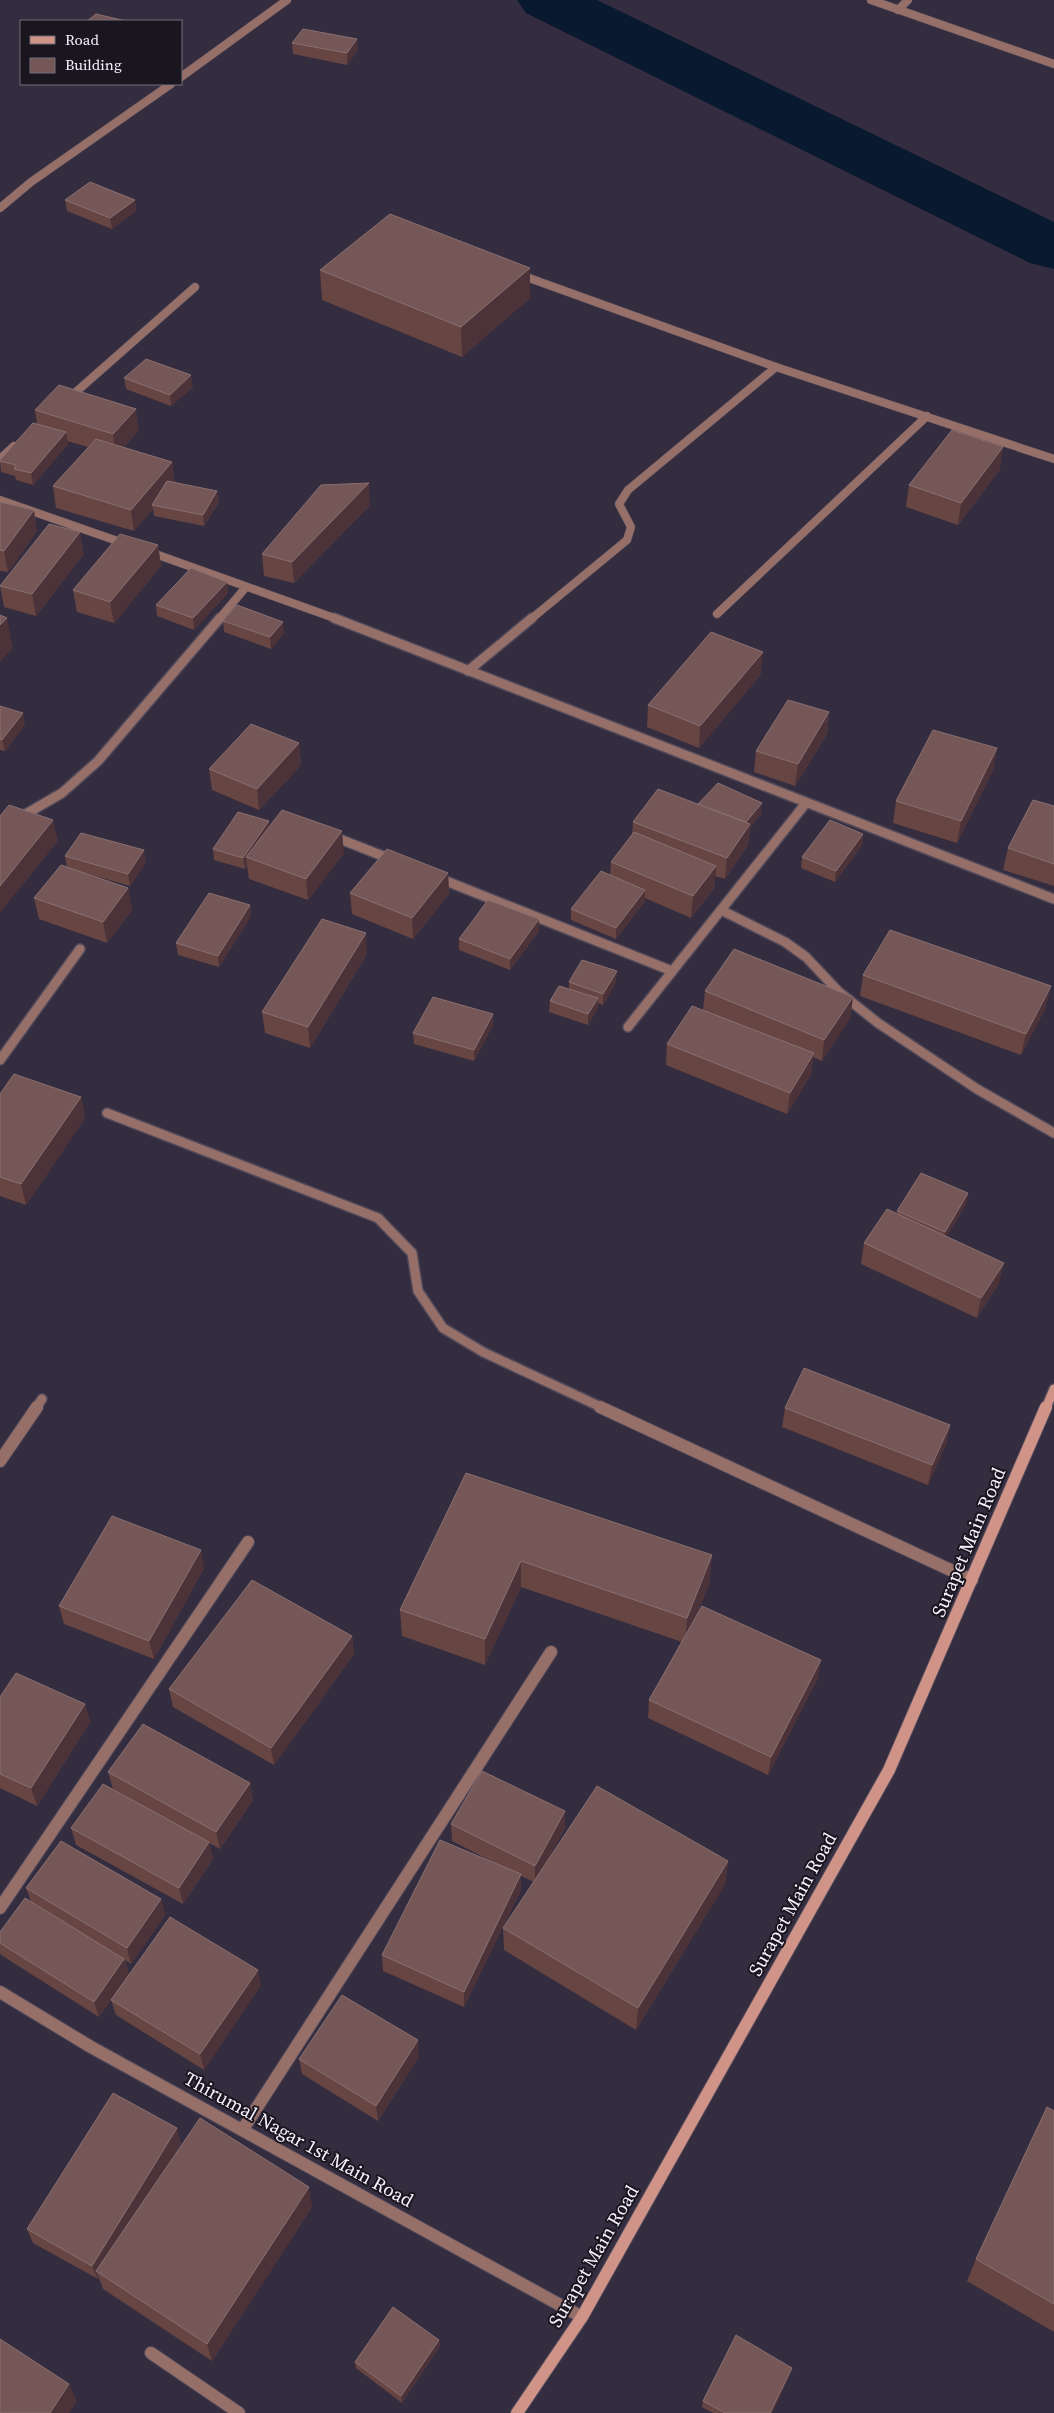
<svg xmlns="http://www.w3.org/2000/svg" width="1054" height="2413" font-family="'Source Serif 4',serif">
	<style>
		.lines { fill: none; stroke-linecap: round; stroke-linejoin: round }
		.river { fill: #081930; fill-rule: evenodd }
		.street-far2-casing { stroke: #4f485a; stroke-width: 9 }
		.street-far1-casing { stroke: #4f485a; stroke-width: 12 }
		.street-casing { stroke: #4f485a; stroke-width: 14 }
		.secondary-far1-casing { stroke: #4f485a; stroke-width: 12 }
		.secondary-casing { stroke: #4f485a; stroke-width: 14 }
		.street-far2 { stroke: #967068; stroke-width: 8 }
		.street-far1 { stroke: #967068; stroke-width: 9 }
		.street { stroke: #967068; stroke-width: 12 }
		.secondary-far1 { stroke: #cf9387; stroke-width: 9 }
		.secondary { stroke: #cf9387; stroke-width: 12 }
		.wall { fill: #664543 }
		.shaded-wall { fill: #4b3339 }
		.building { fill: #755757; stroke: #8a7071 }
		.labels { text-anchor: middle; stroke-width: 4; stroke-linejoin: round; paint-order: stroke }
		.near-street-label { font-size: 19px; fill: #f6f1fe; stroke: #1a161f }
	</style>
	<rect width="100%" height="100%" fill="#342c3f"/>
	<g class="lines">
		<path class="river" d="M517 0H597L1054 222V269L1030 263 526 13Z"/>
		<defs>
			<g id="street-far2">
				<path d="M871 0 1054 64"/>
				<path d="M898 10 908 0"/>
				<path d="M181 77 287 0"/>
				<path d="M0 208 31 182 171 84"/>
				<path d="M518 274 776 367 1054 459"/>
				<path d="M68 399 195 287"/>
				<path d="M0 459 14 446"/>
				<path d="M0 500 126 544"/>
				<path d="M147 551 337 619"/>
				<path d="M717 614 927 416"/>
				<path d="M219 619 246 587"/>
				<path d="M531 619 627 540 631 527 619 504 628 490 776 367"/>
			</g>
			<g id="street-far1">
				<path d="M334 618 1054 899"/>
				<path d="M468 671 532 618"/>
				<path d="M0 829 62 793 98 761 220 618"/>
				<path d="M332 836 393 860"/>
				<path d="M436 877 672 971"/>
				<path d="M721 910 785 942 806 957 839 992 878 1023 977 1089 1054 1133"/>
				<path d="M628 1027 806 803"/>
				<path d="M0 1060 80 949"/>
				<path d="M107 1113 378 1218 412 1253 418 1291 443 1328 483 1352 603 1408"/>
				<path d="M36 1408 42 1399"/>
			</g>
			<g id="street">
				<path d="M600 1407 972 1580"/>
				<path d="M0 1461 37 1407"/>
				<path d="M0 1908 248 1542"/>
				<path d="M0 1992 91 2047 582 2317"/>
				<path d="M243 2129 551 1652"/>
				<path d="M151 2353 239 2413"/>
			</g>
			<path id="secondary-far1" d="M1046 1408 1054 1389"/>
			<path id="secondary" d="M517 2413 582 2317 889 1770 1046 1407"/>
		</defs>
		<use href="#street-far2" class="street-far2-casing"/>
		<use href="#street-far1" class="street-far1-casing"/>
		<use href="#street" class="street-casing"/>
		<use href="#secondary-far1" class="secondary-far1-casing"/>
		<use href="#secondary" class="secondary-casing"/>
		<use href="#street-far2" class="street-far2"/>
		<use href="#street-far1" class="street-far1"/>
		<use href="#street" class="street"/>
		<use href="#secondary-far1" class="secondary-far1"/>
		<use href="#secondary" class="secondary"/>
	</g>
	<g class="wall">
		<path d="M292 43 358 50 347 65 293 54Z"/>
		<path d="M65 200H135L136 211 112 229 67 211Z"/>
		<path d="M320 270 530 298 462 357 322 300Z"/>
		<path d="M124 378 193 387 171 406 126 389Z"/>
		<path d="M35 410 139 430 123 448 172 462 174 482 217 491 219 502 204 526 154 516 153 509 134 531 56 508 53 486 88 447 67 441 68 444 33 485 16 480 15 476 1 472 0 460 37 424Z"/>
		<path d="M1000 469 958 525 906 507 909 485Z"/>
		<path d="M0 502 37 531 8 572 0 571Z"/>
		<path d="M370 505 294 583 264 576 262 554Z"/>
		<path d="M158 545 161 566 114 623 77 612 73 590Z"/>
		<path d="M84 554 36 616 4 607 0 586Z"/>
		<path d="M227 582 228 593 194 630 157 616 156 605Z"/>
		<path d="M223 621 284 633 271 649 224 632Z"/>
		<path d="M761 674 699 748 647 727 648 705Z"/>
		<path d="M0 706 25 724 5 751 0 750Z"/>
		<path d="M829 712 827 734 795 786 754 772 756 751Z"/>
		<path d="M299 743 301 765 259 810 212 790 209 769Z"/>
		<path d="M997 748 993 770 957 843 893 823 896 801Z"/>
		<path d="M1054 806V886L1003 870 1008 848Z"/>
		<path d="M761 814 750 828 748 845 725 879 715 876V887L691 918 645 898V901L616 939 571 920V909L610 875 611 862 632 835 633 822Z"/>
		<path d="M269 821V827L344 853 308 900 249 879 247 865 245 869 214 860 213 849Z"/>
		<path d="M863 834 862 845 835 882 801 868 802 857Z"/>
		<path d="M65 856 146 862 130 886 71 869 128 888 132 910 107 943 39 919 34 898 67 867Z"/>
		<path d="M448 873 449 894 413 939 352 914 350 893Z"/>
		<path d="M250 905 251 916 219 967 178 955 176 943Z"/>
		<path d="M539 919V931L510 970 459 950V939Z"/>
		<path d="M367 954 310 1048 265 1033 262 1012Z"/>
		<path d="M863 975 1046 1007 1021 1055 860 996Z"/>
		<path d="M569 982H616L603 1005 598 1003 597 1009 588 1025 549 1012 550 1001 569 989Z"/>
		<path d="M705 991 853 997 850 1018 822 1061 813 1057 811 1074 787 1114 666 1065 667 1044 703 1010Z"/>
		<path d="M493 1014V1025L474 1061 414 1044 413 1033Z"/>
		<path d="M0 1094 81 1097 85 1118 26 1205 0 1196Z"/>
		<path d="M968 1193 966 1204 946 1237 999 1283 977 1318 861 1264 864 1243 897 1214V1211Z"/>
		<path d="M785 1408 950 1425 946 1444 928 1485 782 1427Z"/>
		<path d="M466 1473 710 1581 695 1619 818 1678 768 1775 648 1718 649 1700 682 1642 521 1587 485 1665 402 1636 400 1610Z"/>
		<path d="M204 1568 154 1659 64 1624 59 1606Z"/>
		<path d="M352 1636 354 1654 274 1765 173 1707 169 1689Z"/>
		<path d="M0 1697 85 1704 90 1722 37 1806 0 1788Z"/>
		<path d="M108 1772 250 1783 253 1800 220 1849 209 1843 213 1859 183 1904 76 1845 71 1828 152 1811 113 1789Z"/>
		<path d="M565 1811V1828L545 1864 728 1861 725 1884 636 2030 504 1950 503 1928 534 1882 521 1876V1890L464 2007 383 1971 382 1955 497 1864 452 1841 451 1824Z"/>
		<path d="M26 1888 161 1899 165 1915 131 1964 125 1960 129 1975 261 1985 204 2070 116 2015 111 2000 99 2017 1 1955 0 1953V1932L31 1902Z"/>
		<path d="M419 2056 378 2121 302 2074 299 2059Z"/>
		<path d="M1054 2111V2332L967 2281 976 2259Z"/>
		<path d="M181 2143 165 2169 312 2207 212 2361 103 2289 99 2278 98 2279 33 2243 27 2229Z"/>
		<path d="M439 2340 440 2346 402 2403 356 2368 355 2362Z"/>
		<path d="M790 2374 772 2413H713L702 2407 703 2401Z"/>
	</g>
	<g class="shaded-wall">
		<path d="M357 39 358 50 347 65V53Z"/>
		<path d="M135 200 136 211 112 229 110 218Z"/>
		<path d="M530 268V298L462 357 461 327Z"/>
		<path d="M191 375 193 387 171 406 170 395Z"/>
		<path d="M136 409 139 430 116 456 113 434Z"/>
		<path d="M66 432 68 444 33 485 31 473Z"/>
		<path d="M1003 447 1000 469 958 525 961 503Z"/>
		<path d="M172 462 175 484 152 505 153 509 134 531 131 510Z"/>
		<path d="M369 483 370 505 294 583 292 562Z"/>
		<path d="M217 491 219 502 204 526 203 515Z"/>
		<path d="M34 510 37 531 8 572 4 551Z"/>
		<path d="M80 532 84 554 36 616 32 594Z"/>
		<path d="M158 545 161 566 114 623 110 602Z"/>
		<path d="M227 582 228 593 194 630 193 618Z"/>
		<path d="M7 618 13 648 0 662V625Z"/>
		<path d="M283 622 284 633 271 649 270 637Z"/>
		<path d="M763 652 761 674 699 748 700 726Z"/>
		<path d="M829 712 827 734 795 786 798 764Z"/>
		<path d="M23 713 25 724 5 751 2 740Z"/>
		<path d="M299 743 301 765 259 810 257 789Z"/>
		<path d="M997 748 993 770 957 843 961 821Z"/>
		<path d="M762 803 761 814 750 828 748 845 725 879 727 858 743 826Z"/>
		<path d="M53 820 58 841 0 913V886Z"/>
		<path d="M269 821 270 833 246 857 247 865 245 869 243 858Z"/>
		<path d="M342 831 344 853 308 900 306 879Z"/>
		<path d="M863 834 862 845 835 882 836 871Z"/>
		<path d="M144 850 146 862 130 886 128 874Z"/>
		<path d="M716 866 715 887 691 918 693 896Z"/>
		<path d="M448 873 449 894 413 939 412 918Z"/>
		<path d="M128 888 132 910 107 943 103 922Z"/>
		<path d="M645 890V901L616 939V928Z"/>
		<path d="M250 905 251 916 219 967 218 956Z"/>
		<path d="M539 919V931L510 970V959Z"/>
		<path d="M366 933 367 954 310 1048 308 1027Z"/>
		<path d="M617 971 616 982 603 1005V994Z"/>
		<path d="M1051 986 1046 1007 1021 1055 1026 1034Z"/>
		<path d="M853 997 850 1018 822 1061 824 1040Z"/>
		<path d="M598 998 597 1009 588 1025V1014Z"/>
		<path d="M493 1014V1025L474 1061V1050Z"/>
		<path d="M814 1053 811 1074 787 1114 790 1093Z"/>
		<path d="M81 1097 85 1118 26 1205 21 1184Z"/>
		<path d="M968 1193 966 1204 943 1243 945 1232Z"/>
		<path d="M1004 1263 999 1283 977 1318 981 1298Z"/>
		<path d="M950 1425 946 1444 928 1485 932 1465Z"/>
		<path d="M201 1550 204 1568 154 1659 149 1641Z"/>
		<path d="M712 1555 710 1581 685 1643 687 1618Z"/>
		<path d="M521 1561V1587L485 1665V1639Z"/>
		<path d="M352 1636 354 1654 274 1765 271 1748Z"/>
		<path d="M821 1660 818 1678 768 1775 771 1757Z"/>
		<path d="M85 1704 90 1722 37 1806 31 1788Z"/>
		<path d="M250 1783 253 1800 220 1849 216 1832Z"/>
		<path d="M565 1811V1828L535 1883V1866Z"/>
		<path d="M209 1842 213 1859 183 1904 179 1888Z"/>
		<path d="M728 1861 725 1884 636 2030 638 2008Z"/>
		<path d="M521 1874V1890L464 2007V1992Z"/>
		<path d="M161 1899 165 1915 131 1964 127 1948Z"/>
		<path d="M124 1959 129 1975 99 2017 94 2002Z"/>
		<path d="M258 1970 261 1985 204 2070 200 2054Z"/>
		<path d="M418 2040 419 2056 378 2121 376 2106Z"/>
		<path d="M177 2128 181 2143 101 2274 96 2271 99 2278 98 2279 92 2266Z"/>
		<path d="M309 2187 312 2207 212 2361 207 2344Z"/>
		<path d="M439 2340 440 2346 402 2403 401 2396Z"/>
		<path d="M792 2368 790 2374 772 2413H770Z"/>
		<path d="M69 2384 77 2401 69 2413H50Z"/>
	</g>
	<g class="building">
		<path d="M96 14 126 21H87Z"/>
		<path d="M303 29 357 39 347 53 292 43Z"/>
		<path d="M90 182 135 200 110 218 65 200Z"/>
		<path d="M390 214 530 268 461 327 320 270Z"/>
		<path d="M146 359 191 375 170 395 124 378Z"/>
		<path d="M59 385 136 409 113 434 35 410Z"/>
		<path d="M33 423 66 432 31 473 14 469 16 465 0 461V460Z"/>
		<path d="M952 430 1003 447 961 503 909 485Z"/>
		<path d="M96 439 172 462 131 510 53 486Z"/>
		<path d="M167 481 217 491 203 515 152 505Z"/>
		<path d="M369 483 292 562 262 554 321 485Z"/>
		<path d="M0 502 34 510 4 551 0 550Z"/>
		<path d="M49 524 80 532 32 594 0 586Z"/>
		<path d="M120 534 158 545 110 602 73 590Z"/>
		<path d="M191 568 227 582 193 618 156 605Z"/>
		<path d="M237 605 283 622 270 637 223 621Z"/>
		<path d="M0 615 7 618 0 625Z"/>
		<path d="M711 632 763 652 700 726 648 705Z"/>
		<path d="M788 700 829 712 798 764 756 751Z"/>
		<path d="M0 706 23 713 2 740 0 739Z"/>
		<path d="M251 724 299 743 257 789 209 769Z"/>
		<path d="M933 730 997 748 961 821 896 801Z"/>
		<path d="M718 783 762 803 746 822 698 804Z"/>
		<path d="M658 789 750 824 727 858 633 822Z"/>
		<path d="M1033 800 1054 806V864L1008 848Z"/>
		<path d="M9 805 53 820 0 886V816Z"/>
		<path d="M282 810 342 831 306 879 246 857Z"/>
		<path d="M238 812 269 821 243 858 213 849Z"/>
		<path d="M830 820 863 834 836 871 802 857Z"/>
		<path d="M634 832 716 866 693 896 611 862Z"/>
		<path d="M81 833 144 850 128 874 65 856Z"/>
		<path d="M387 849 448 873 412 918 350 893Z"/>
		<path d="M61 865 128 888 103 922 34 898Z"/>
		<path d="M601 871 645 890 616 928 571 909Z"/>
		<path d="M209 893 250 905 218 956 176 943Z"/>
		<path d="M488 900 539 919 510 959 459 939Z"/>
		<path d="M322 919 366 933 308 1027 262 1012Z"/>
		<path d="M890 930 1051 986 1026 1034 863 975Z"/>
		<path d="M734 949 853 997 824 1040 705 991Z"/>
		<path d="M582 960 617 971 603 994 569 982Z"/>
		<path d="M559 986 598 998 588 1014 550 1001Z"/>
		<path d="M433 997 493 1014 474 1050 413 1033Z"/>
		<path d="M692 1006 814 1053 790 1093 667 1044Z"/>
		<path d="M14 1074 81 1097 21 1184 0 1177V1094Z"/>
		<path d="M921 1173 968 1193 945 1232 897 1211Z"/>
		<path d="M887 1209 1004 1263 981 1298 864 1243Z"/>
		<path d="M804 1368 950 1425 932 1465 785 1408Z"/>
		<path d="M466 1473 712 1555 687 1618 521 1561 485 1639 400 1610Z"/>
		<path d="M112 1516 201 1550 149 1641 59 1606Z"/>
		<path d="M252 1580 352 1636 271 1748 169 1689Z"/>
		<path d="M702 1606 821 1660 771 1757 649 1700Z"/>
		<path d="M16 1673 85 1704 31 1788 0 1774V1697Z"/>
		<path d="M143 1724 250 1783 216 1832 108 1772Z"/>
		<path d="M482 1771 565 1811 535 1866 451 1824Z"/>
		<path d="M103 1784 209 1842 179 1888 71 1828Z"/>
		<path d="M597 1786 728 1861 638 2008 503 1928Z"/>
		<path d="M440 1840 521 1874 464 1992 382 1955Z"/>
		<path d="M61 1841 161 1899 127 1948 26 1888Z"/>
		<path d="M25 1898 124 1959 94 2002 0 1943V1932Z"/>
		<path d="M170 1917 258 1970 200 2054 111 2000Z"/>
		<path d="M342 1995 418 2040 376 2106 299 2059Z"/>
		<path d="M113 2093 177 2128 92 2266 27 2229Z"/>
		<path d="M1047 2107 1054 2111V2304L976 2259Z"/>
		<path d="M200 2118 309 2187 207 2344 96 2271Z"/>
		<path d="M393 2307 439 2340 401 2396 355 2362Z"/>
		<path d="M736 2335 792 2368 770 2413H725L703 2401Z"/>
		<path d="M0 2339 69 2384 50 2413H0Z"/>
	</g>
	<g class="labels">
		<g class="near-street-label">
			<text transform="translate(968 1542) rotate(-67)" y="7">Surapet Main Road</text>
			<text transform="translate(792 1904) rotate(-61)" y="7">Surapet Main Road</text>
			<text transform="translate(299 2139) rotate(29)" y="7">Thirumal Nagar 1st Main Road</text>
			<text transform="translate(593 2256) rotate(-60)" y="7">Surapet Main Road</text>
		</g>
	</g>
	<rect x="20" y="20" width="162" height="65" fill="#1a161f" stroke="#726e78"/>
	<rect x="30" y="36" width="25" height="8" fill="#cf9387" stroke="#726e78"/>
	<text x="65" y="45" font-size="15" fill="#f6f1fe">Road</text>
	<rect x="30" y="58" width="25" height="15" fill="#755757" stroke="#726e78"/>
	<text x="65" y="70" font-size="15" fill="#f6f1fe">Building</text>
</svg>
